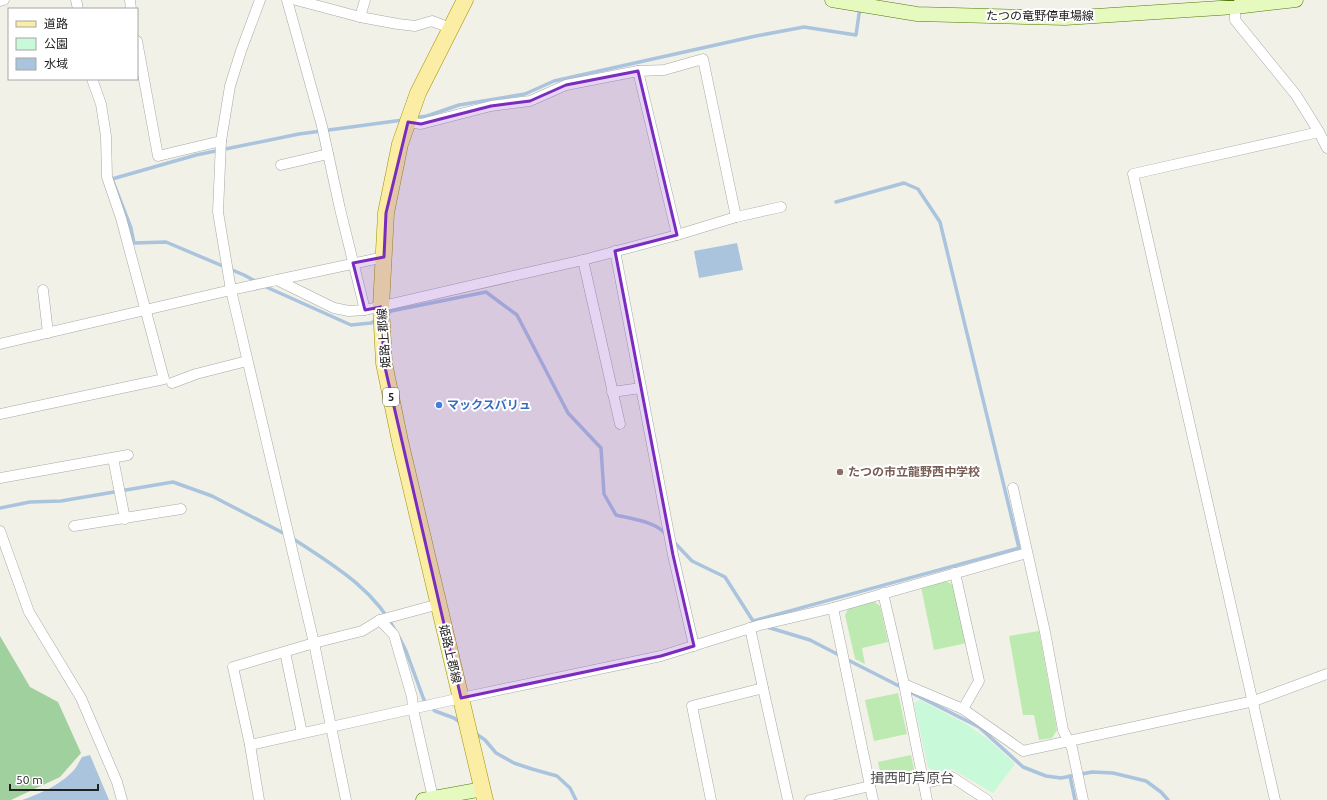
<svg xmlns="http://www.w3.org/2000/svg" width="1327" height="800" font-family="Ubuntu,'Noto Sans JP',sans-serif">
	<style>
		.grass { fill: #bdeab0 }
		.forest { fill: #9fd09e }
		.park { fill: #c8f9d9 }
		.water { fill: #aac4de }
		.lines { fill: none; stroke-linecap: round; stroke-linejoin: round }
		.stream { stroke: #aac4de; stroke-width: 3.5 }
		.street-casing { stroke: #a8a8a8; stroke-width: 11 }
		.secondary-casing { stroke: #4f7b06; stroke-width: 15 }
		.primary-casing { stroke: #9d9302; stroke-width: 17 }
		.street { stroke: #fff; stroke-width: 10 }
		.secondary { stroke: #e6f9bf; stroke-width: 14 }
		.primary { stroke: #fbeda4; stroke-width: 16 }
		.marked { fill: #7b2cbf; fill-opacity: 0.2; stroke: #7b2cbf; stroke-width: 3; stroke-linejoin: round }
		.shop-dot { fill: #3f7fe0; stroke: #fff; stroke-width: 1.5 }
		.education-dot { fill: #8d6e63; stroke: #fff; stroke-width: 1.5 }
		.labels { text-anchor: middle; stroke-width: 4; stroke-linejoin: round; paint-order: stroke }
		.shield { fill: #fff; stroke: #646464; stroke-width: 1 }
		.shield-label { font-size: 11px; font-weight: bold; fill: #212121 }
		.street-label { font-size: 12px; fill: #212121; stroke: #fff }
		.shop-label { font-size: 12px; font-weight: bold; fill: #366cbe; stroke: #fff; text-anchor: start }
		.education-label { font-size: 12px; font-weight: bold; fill: #785e54; stroke: #fff; text-anchor: start }
		.quarter-label { font-size: 14px; fill: #545454; stroke: #fff }
	</style>
	<rect width="100%" height="100%" fill="#f1f1e8"/>
	<g class="grass">
		<path d="M946 581 955 586 967 643 934 650 921 587Z"/>
		<path d="M872 600 880 606 888 642 862 648 865 664 855 659 845 615 849 607Z"/>
		<path d="M1039 631 1057 730 1052 738 1039 740 1034 715H1023L1009 636Z"/>
		<path d="M898 693 907 734 874 741 865 700Z"/>
		<path d="M911 755 916 779 883 786 878 762Z"/>
	</g>
	<path class="forest" d="M0 636 30 687 58 702 81 753 60 777 11 800H0Z"/>
	<path class="park" d="M920 700 966 724 989 740 1015 764 993 793 952 769 935 773 928 767 914 703Z"/>
	<g class="water">
		<path d="M737 243 743 270 699 278 694 251Z"/>
		<path d="M90 755 109 800H22C39 794 58 786 71 773 76 769 79 762 82 757Z"/>
	</g>
	<g class="lines">
		<g class="stream">
			<path d="M413 118 427 116 459 105 525 94 554 81 756 36 804 27 856 35 860 7"/>
			<path d="M257 282 244 275 166 242 134 243 131 228 112 179 196 155 299 134 403 120"/>
			<path d="M264 286 351 325 371 323 378 319"/>
			<path d="M387 314 391 311 486 292 517 315 568 413 601 448 604 494 616 515C632 519 654 521 666 534"/>
			<path d="M0 508 30 502 61 501 173 482 212 496 287 535"/>
			<path d="M292 538C331 564 374 588 396 632"/>
			<path d="M673 541 692 561 725 577 753 621 757 623"/>
			<path d="M753 621 1019 548 940 222 918 189 904 183 836 202"/>
			<path d="M767 627 810 640 841 656"/>
			<path d="M399 637 406 651 424 700 435 711 454 718 461 723"/>
			<path d="M846 659 903 688"/>
			<path d="M908 691 979 727 1023 767 1046 776 1061 778 1092 772 1113 773 1146 781 1161 792 1168 800"/>
			<path d="M475 733 485 740 496 753 514 763 532 769 557 776 570 788 576 800"/>
			<path d="M1070 776 1075 800"/>
		</g>
		<defs>
			<g id="street">
				<path d="M76 0 78 9"/>
				<path d="M130 0 131 9"/>
				<path d="M260 0 241 51 230 86 221 141 218 212 231 290 314 643 346 800"/>
				<path d="M287 0 322 126 340 209 365 310"/>
				<path d="M296 0 360 17 398 24 415 26 432 21 450 28"/>
				<path d="M0 1 4 0"/>
				<path d="M1235 7V20L1296 95 1319 132 1327 148"/>
				<path d="M360 17 365 0"/>
				<path d="M137 41 158 156 221 141"/>
				<path d="M638 71 677 235"/>
				<path d="M408 122 421 124 491 106 530 101 566 85 638 71 664 70 703 59 736 217"/>
				<path d="M281 165 328 154"/>
				<path d="M615 251 673 555 694 646"/>
				<path d="M583 260 620 424"/>
				<path d="M277 280 384 257"/>
				<path d="M43 290 48 333"/>
				<path d="M0 344 231 290 277 280 334 308 349 311 365 310 583 260 677 235 736 217 781 207"/>
				<path d="M172 383 196 374 247 361"/>
				<path d="M612 392 641 388"/>
				<path d="M0 414 164 379 121 218 107 177 106 136 101 104 92 79"/>
				<path d="M113 458 125 519"/>
				<path d="M0 478 128 455"/>
				<path d="M1013 488 1045 632 1063 730 1072 748 1083 800"/>
				<path d="M74 526 181 509"/>
				<path d="M0 531 29 612 81 698 117 782 122 800"/>
				<path d="M955 573 979 681 963 709"/>
				<path d="M883 593 904 684 963 709 1023 751 1254 701 1327 674"/>
				<path d="M833 608 873 800"/>
				<path d="M380 620 394 635 412 697 413 709 433 798"/>
				<path d="M285 652 302 733"/>
				<path d="M904 684 927 800"/>
				<path d="M763 688 788 800"/>
				<path d="M250 745 461 698 661 656 760 625 833 608 1027 553"/>
				<path d="M924 783 952 777 987 800"/>
				<path d="M259 800 250 745 233 667 314 643 362 631 380 620 439 604"/>
				<path d="M711 800 692 706 763 688 750 628"/>
				<path d="M810 800 870 786"/>
				<path d="M1275 800 1133 174 1319 132"/>
			</g>
			<g id="secondary">
				<path d="M832 0 917 14 1065 18 1235 7 1296 0"/>
				<path d="M423 800 483 789"/>
			</g>
			<path id="primary" d="M465 0 418 93 400 144 386 213 381 307 384 363 400 441 485 800"/>
		</defs>
		<use href="#street" class="street-casing"/>
		<use href="#secondary" class="secondary-casing"/>
		<use href="#primary" class="primary-casing"/>
		<use href="#street" class="street"/>
		<use href="#secondary" class="secondary"/>
		<use href="#primary" class="primary"/>
	</g>
	<path class="marked" d="M638 71 677 235 615 251 673 555 694 646 661 656 461 698 384 363 381 307 365 310 353 263 384 257 386 213 408 122 421 124 491 106 530 101 566 85Z"/>
	<circle class="shop-dot" cx="439" cy="405" r="4"/>
	<circle class="education-dot" cx="840" cy="472" r="4"/>
	<g class="labels">
		<rect class="shield" x="383" y="388" width="16" height="18" rx="3"/>
		<g class="shield-label">
			<text x="391" y="401">5</text>
		</g>
		<g class="street-label">
			<text x="1040" y="20">たつの竜野停車場線</text>
			<text transform="translate(384 338) rotate(-94)" y="4">姫路上郡線</text>
			<text transform="translate(450 654) rotate(77)" y="4">姫路上郡線</text>
		</g>
		<g class="shop-label">
			<text x="447" y="409">マックスバリュ</text>
		</g>
		<g class="education-label">
			<text x="848" y="476">たつの市立龍野西中学校</text>
		</g>
		<g class="quarter-label">
			<text x="912" y="783">揖西町芦原台</text>
		</g>
	</g>
	<rect x="8" y="8" width="130" height="72" fill="#ffffff" stroke="#a6a6a6"/>
	<rect x="16" y="21" width="20" height="6" fill="#fbeda4" stroke="#a6a6a6"/>
	<text x="44" y="28" font-size="12" fill="#212121">道路</text>
	<rect x="16" y="38" width="20" height="12" fill="#c8f9d9" stroke="#a6a6a6"/>
	<text x="44" y="48" font-size="12" fill="#212121">公園</text>
	<rect x="16" y="58" width="20" height="12" fill="#aac4de" stroke="#a6a6a6"/>
	<text x="44" y="68" font-size="12" fill="#212121">水域</text>
	<path d="M10 784v6h88v-6" fill="none" stroke="#212121" stroke-width="2"/>
	<text x="16" y="784" font-size="12" fill="#212121" stroke="#ffffff" stroke-width="3" paint-order="stroke">50 m</text>
</svg>
